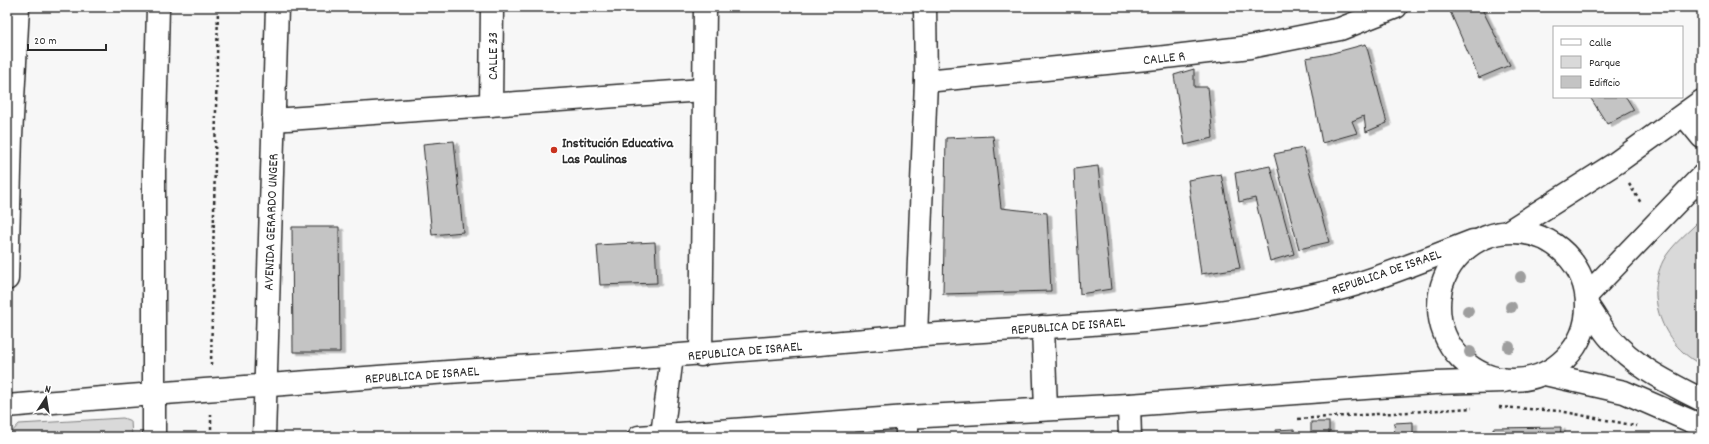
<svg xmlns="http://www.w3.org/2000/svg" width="1709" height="444" font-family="Dekko,sans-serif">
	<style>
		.green { fill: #d9d9d9; stroke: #828282 }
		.building { fill: #c4c4c4; stroke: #2b2b2b; filter: url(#shadow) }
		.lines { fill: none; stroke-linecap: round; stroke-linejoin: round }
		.minor-casing { stroke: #2b2b2b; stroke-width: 25 }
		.major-casing { stroke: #2b2b2b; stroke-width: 25 }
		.path { stroke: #2b2b2b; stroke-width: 2.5; stroke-dasharray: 3 3; stroke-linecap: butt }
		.minor { stroke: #fff; stroke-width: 22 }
		.major { stroke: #fff; stroke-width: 22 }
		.tree { fill: #9e9e9e }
		.poi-dot { fill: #c8321e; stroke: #fff; stroke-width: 1.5 }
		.labels { text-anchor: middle; stroke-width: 3.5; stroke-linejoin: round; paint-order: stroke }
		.street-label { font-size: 14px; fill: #2b2b2b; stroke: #fff }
		.poi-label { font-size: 14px; font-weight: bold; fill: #2b2b2b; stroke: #fff; text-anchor: start }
	</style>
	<defs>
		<filter id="shadow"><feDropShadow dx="4.5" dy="2.5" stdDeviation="0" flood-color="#0004"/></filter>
	</defs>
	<rect width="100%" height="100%" fill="#f7f7f7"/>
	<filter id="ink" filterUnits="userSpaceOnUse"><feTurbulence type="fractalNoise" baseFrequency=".025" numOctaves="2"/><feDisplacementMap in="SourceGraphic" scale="8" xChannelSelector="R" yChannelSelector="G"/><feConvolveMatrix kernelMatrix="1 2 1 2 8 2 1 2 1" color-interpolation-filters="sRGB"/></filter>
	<g filter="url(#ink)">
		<g class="green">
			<path d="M1702 218V365C1665 347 1644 300 1663 261 1671 245 1690 231 1702 218Z"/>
			<path d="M123 418 131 421 132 437H11V433L19 424Z"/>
		</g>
		<g class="building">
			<path d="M1453 7H1481L1510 65 1479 78 1449 9Z"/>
			<path d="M1366 44 1387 123 1366 132 1364 116 1352 121 1357 133 1322 143 1306 58 1329 54Z"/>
			<path d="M1194 69V87H1208L1213 138 1185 145 1174 75Z"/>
			<path d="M1590 97H1626L1634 110 1607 124Z"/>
			<path d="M993 136 1001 208 1047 213 1051 291 943 294 946 138Z"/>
			<path d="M454 141 463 232 432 235 423 144Z"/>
			<path d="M1303 148 1329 242 1299 249 1274 154Z"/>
			<path d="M1098 166 1111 289 1080 294 1074 169Z"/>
			<path d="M1270 166 1294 254 1270 261 1255 198 1239 202 1235 173Z"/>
			<path d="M1221 174 1240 268 1201 274 1188 180Z"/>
			<path d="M292 227H339L340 352H293Z"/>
			<path d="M655 242 657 283 600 285 597 245Z"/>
			<rect x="1311" y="422" width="18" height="15"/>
			<path d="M1413 422V437H1395L1394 423Z"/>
			<path d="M1561 427 1560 437H1494L1493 428Z"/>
			<path d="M1294 429 1295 437H1276V430Z"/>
		</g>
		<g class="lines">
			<defs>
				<g id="minor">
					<path d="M926 81 1157 58 1250 47 1340 29 1396 7"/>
					<path d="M491 105 492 7"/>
					<path d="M1684 115 1702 137"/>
					<path d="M273 120 703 90"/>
					<path d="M1509 231 1616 163 1702 101"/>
					<circle cx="1513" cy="306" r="74"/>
					<path d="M7 279 11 136 18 7"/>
					<path d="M1587 295 1702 176"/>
					<path d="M1589 308C1596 318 1602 329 1610 338 1635 367 1669 383 1702 400"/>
					<path d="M1043 327 1046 409"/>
					<path d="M916 336 926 81 925 7"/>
					<path d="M701 355 705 7"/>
					<path d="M1545 374 1624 392 1702 426"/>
					<path d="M1129 405 1130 437"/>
					<path d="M7 406C301 380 595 364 889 338 1041 324 1198 327 1347 287 1389 275 1431 257 1473 241"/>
					<path d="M907 417V437"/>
					<path d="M662 435 672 356"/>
					<path d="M639 437 907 417 1129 405 1434 383 1504 381"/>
				</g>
				<g id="major">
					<path d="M154 437V167L158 7"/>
					<path d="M264 437 277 7"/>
				</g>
			</defs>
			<use href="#minor" class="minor-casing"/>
			<use href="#major" class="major-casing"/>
			<g class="path">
				<path d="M1629 184 1641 203"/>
				<path d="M211 365 218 7"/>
				<path d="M1499 407 1560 411 1637 426"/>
				<path d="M211 414V437"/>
				<path d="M1298 419 1472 408"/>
			</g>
			<use href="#minor" class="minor"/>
			<use href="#major" class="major"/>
		</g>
		<g class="tree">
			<circle cx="1521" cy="277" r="6"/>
			<circle cx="1511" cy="307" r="6"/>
			<circle cx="1468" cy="311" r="6"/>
			<circle cx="1509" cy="347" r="6"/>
			<circle cx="1470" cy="352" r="6"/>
		</g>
	</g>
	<circle class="poi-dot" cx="554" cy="150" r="4"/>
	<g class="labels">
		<g class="street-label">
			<text transform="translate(492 56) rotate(-90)" y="5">CALLE 33</text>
			<text transform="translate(1164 57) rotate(-6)" y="5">CALLE R</text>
			<text transform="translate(270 222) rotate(-88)" y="5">AVENIDA GERARDO UNGER</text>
			<text transform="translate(1386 271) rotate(-19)" y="5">REPUBLICA DE ISRAEL</text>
			<text transform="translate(1068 325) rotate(-4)" y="5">REPUBLICA DE ISRAEL</text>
			<text transform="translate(745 350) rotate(-5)" y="5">REPUBLICA DE ISRAEL</text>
			<text transform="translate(422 374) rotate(-4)" y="5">REPUBLICA DE ISRAEL</text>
		</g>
		<g class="poi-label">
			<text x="562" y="147">Institución Educativa<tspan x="562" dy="16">Las Paulinas</tspan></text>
		</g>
	</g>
	<rect width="1709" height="444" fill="none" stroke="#fff" stroke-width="24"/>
	<rect x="12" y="12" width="1685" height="420" fill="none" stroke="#2b2b2b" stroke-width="1.5" filter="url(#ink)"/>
	<rect x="1553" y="26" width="130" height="72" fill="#ffffff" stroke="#aaaaaa"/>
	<rect x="1561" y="39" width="20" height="6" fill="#ffffff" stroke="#aaaaaa"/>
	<text x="1589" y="46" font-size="12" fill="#2b2b2b">Calle</text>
	<rect x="1561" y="56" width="20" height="12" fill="#d9d9d9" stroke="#aaaaaa"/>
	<text x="1589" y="66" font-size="12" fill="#2b2b2b">Parque</text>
	<rect x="1561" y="76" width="20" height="12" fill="#c4c4c4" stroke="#aaaaaa"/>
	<text x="1589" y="86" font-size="12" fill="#2b2b2b">Edificio</text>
	<g transform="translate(46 398) rotate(12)" stroke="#ffffff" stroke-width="3" paint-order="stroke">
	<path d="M0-3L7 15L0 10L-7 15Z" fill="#2b2b2b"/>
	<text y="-6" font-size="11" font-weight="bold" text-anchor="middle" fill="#2b2b2b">N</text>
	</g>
	<path d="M28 44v6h78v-6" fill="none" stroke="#2b2b2b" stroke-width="2"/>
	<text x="34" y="44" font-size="12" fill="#2b2b2b" stroke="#ffffff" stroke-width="3" paint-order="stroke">20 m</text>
</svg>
